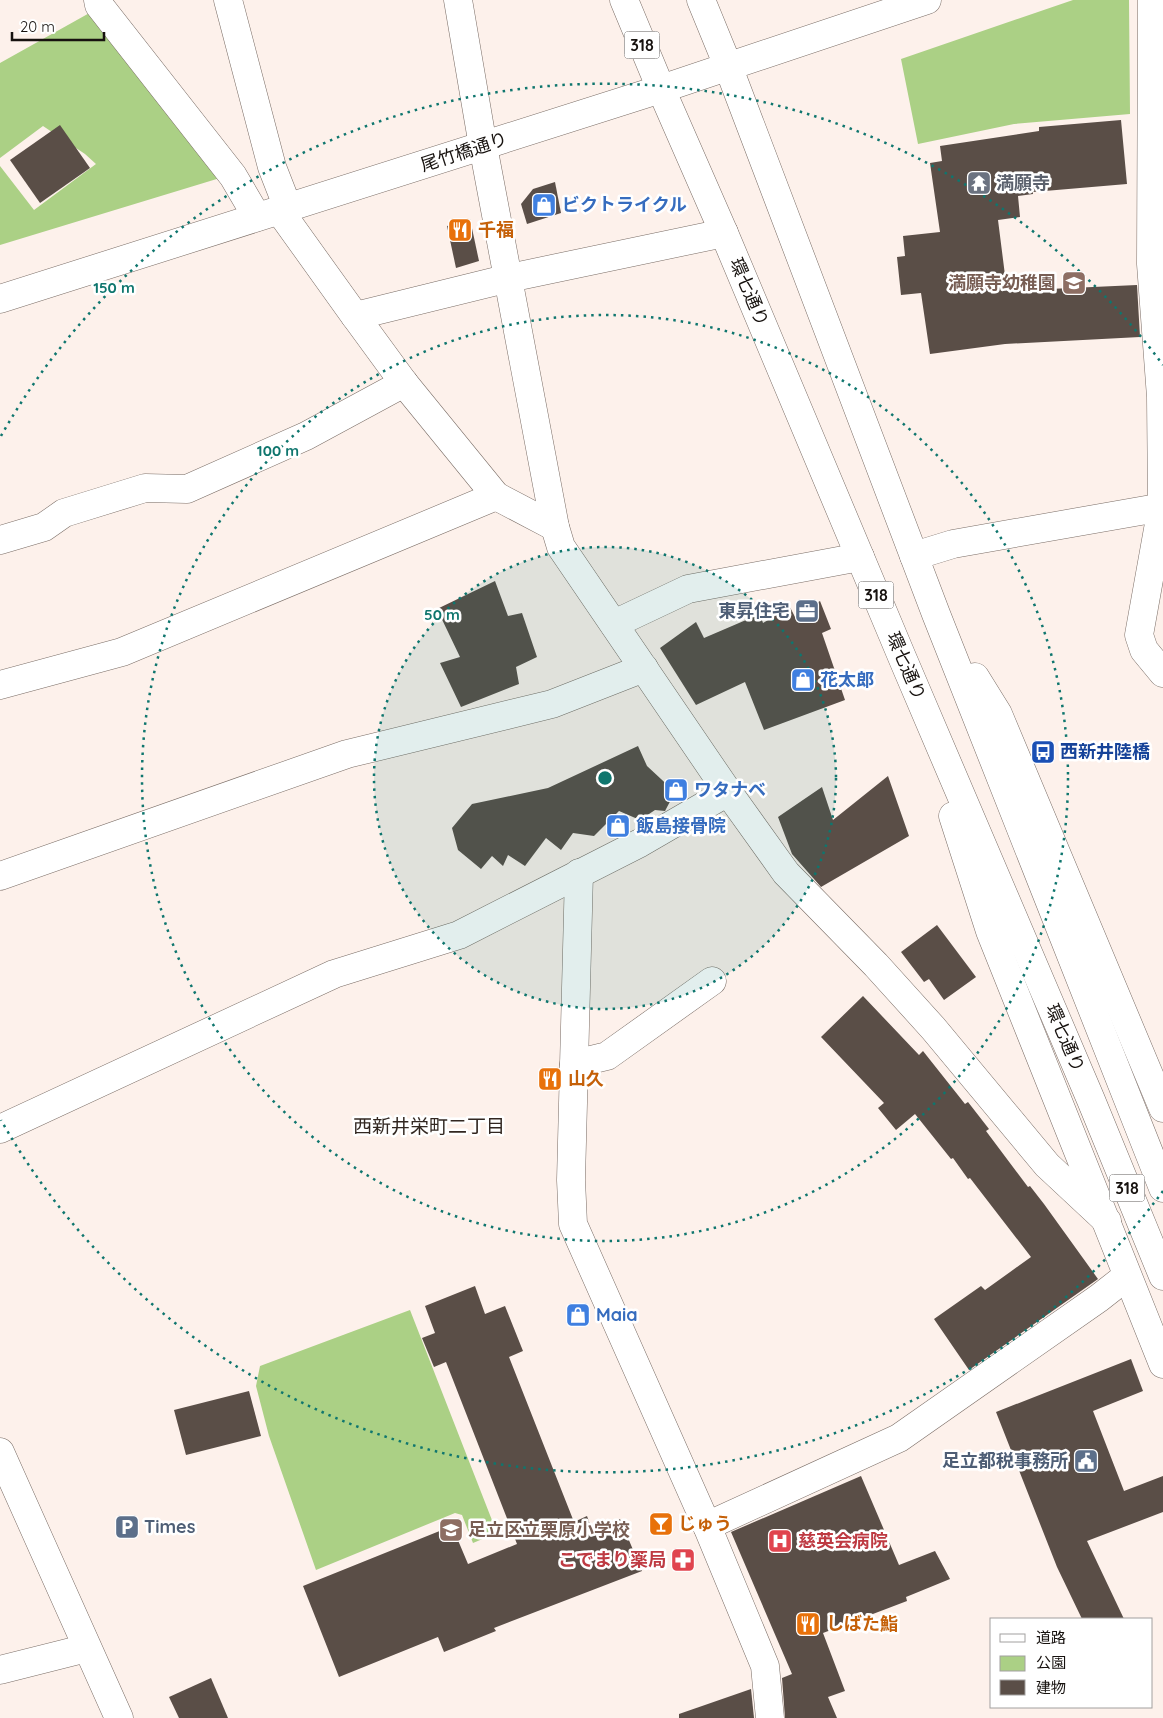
<svg xmlns="http://www.w3.org/2000/svg" width="1163" height="1718" font-family="Quicksand,'Noto Sans JP',sans-serif">
	<style>
		.green { fill: #abd085 }
		.building { fill: #5a4e47 }
		.lines { fill: none; stroke-linecap: round; stroke-linejoin: round }
		.street-casing { stroke: #7a6d66; stroke-width: 29 }
		.secondary-casing { stroke: #7a6d66; stroke-width: 29 }
		.primary-casing { stroke: #7a6d66; stroke-width: 29 }
		.street { stroke: #fff; stroke-width: 28 }
		.secondary { stroke: #fff; stroke-width: 28 }
		.primary { stroke: #fff; stroke-width: 28 }
		.ring { fill: none; stroke: #0f766e; stroke-width: 2.5; stroke-dasharray: 2.5 5 }
		.labels { text-anchor: middle; stroke-width: 5; stroke-linejoin: round; paint-order: stroke }
		.shield { fill: #fff; stroke: #5d5957; stroke-width: 1 }
		.shield-label { font-size: 16px; font-weight: bold; fill: #17120f }
		.street-label { font-size: 18px; fill: #17120f; stroke: #fff }
		.worship-label { font-size: 18px; font-weight: bold; fill: #5b616d; stroke: #fff; text-anchor: start }
		.shop-label { font-size: 18px; font-weight: bold; fill: #366cbe; stroke: #fff; text-anchor: start }
		.food-label { font-size: 18px; font-weight: bold; fill: #c56008; stroke: #fff; text-anchor: start }
		.education-label { font-size: 18px; font-weight: bold; fill: #785e54; stroke: #fff; text-anchor: end }
		.service-label { font-size: 18px; font-weight: bold; fill: #4e5e75; stroke: #fff; text-anchor: end }
		.transit-label { font-size: 18px; font-weight: bold; fill: #164399; stroke: #fff; text-anchor: start }
		.health-label { font-size: 18px; font-weight: bold; fill: #be3a42; stroke: #fff; text-anchor: start }
		.neighbourhood-label { font-size: 19px; fill: #322721; stroke: #fff }
		.centre { fill: #0f766e; stroke: #fff; stroke-width: 2.5 }
		.ring-label { font-size: 15px; text-anchor: middle; font-weight: bold; fill: #0f766e; stroke: #fff; stroke-width: 5; stroke-linejoin: round; paint-order: stroke }
	</style>
	<rect width="100%" height="100%" fill="#fdf1eb"/>
	<g class="green">
		<path d="M1073 0H1129L1130 114 1014 124 918 144 901 59Z"/>
		<path d="M93 11 220 178 0 245V166L34 210 96 164 85 154 43 126 0 158V63Z"/>
		<path d="M410 1310 497 1533 473 1543 462 1515 455 1513 316 1570 269 1436 256 1386 260 1366Z"/>
	</g>
	<g class="building">
		<path d="M1121 120 1127 184 1033 192V194L1018 196 1020 217 998 220 1007 291 1137 285 1140 337 1005 344 930 354 921 293 901 295 897 257 905 256 903 236 940 232 930 163 942 161 940 146 1039 131V127Z"/>
		<path d="M60 125 90 168 40 203 10 160Z"/>
		<path d="M555 182 561 213 527 224 521 204 533 189Z"/>
		<path d="M470 219 479 261 456 268 447 226Z"/>
		<path d="M495 581 508 616 522 613 537 657 516 667 519 684 461 707 440 663 460 657 437 609Z"/>
		<path d="M820 601 831 629 822 633 845 700 764 730 745 682 696 705 660 648 696 622 704 638 760 614 763 623 790 607 795 617Z"/>
		<path d="M638 746 647 766 675 792 665 811 655 810 640 820 619 811 594 836 573 833 561 850 546 838 525 866 508 855 503 866 492 856 481 869 458 850 452 828 472 804 548 788Z"/>
		<path d="M888 776 909 836 821 887 792 854 778 817 822 787 833 820Z"/>
		<path d="M937 925 976 977 944 1000 929 979 924 982 901 952Z"/>
		<path d="M863 996 919 1055 923 1051 965 1104 968 1102 989 1129 986 1131 1028 1187 1030 1186 1044 1204 1098 1279 969 1370 934 1319 981 1286 985 1290 1031 1257 970 1178 968 1179 953 1158 951 1159 915 1114 896 1130 878 1108 884 1103 821 1037Z"/>
		<path d="M475 1286 485 1314 505 1306 523 1351 509 1357 574 1522 587 1516 592 1530 620 1519 642 1571 494 1628 496 1631 444 1652 438 1637 339 1677 303 1586 452 1526 468 1564 517 1544 446 1362 434 1367 422 1338 435 1333 425 1306Z"/>
		<path d="M1131 1359 1143 1391 1093 1411 1124 1491 1163 1476V1512L1087 1541 1124 1619H1082L1057 1567 996 1412Z"/>
		<path d="M249 1391 261 1436 186 1455 174 1410Z"/>
		<path d="M861 1476 899 1565 935 1551 950 1579 906 1597 907 1601 823 1633 845 1691 828 1697 837 1718H785L782 1678 792 1674 731 1532Z"/>
		<path d="M211 1678 228 1718H179L169 1697Z"/>
		<path d="M751 1689 754 1718H679V1714Z"/>
	</g>
	<g class="lines">
		<defs>
			<g id="street">
				<path d="M98 0 99 5 233 176 257 217"/>
				<path d="M228 0 272 167 288 208"/>
				<path d="M1152 0 1151 264 1161 397 1162 507 1139 635 1144 650 1163 673"/>
				<path d="M279 210 355 316"/>
				<path d="M555 527 496 496 404 383 355 316 509 278 724 233"/>
				<path d="M0 540 44 527 64 513 145 488 187 489 306 436 404 383"/>
				<path d="M914 556 953 544 1163 507"/>
				<path d="M614 624 688 589 860 557"/>
				<path d="M0 685 122 652 496 496"/>
				<path d="M579 873 571 1180 573 1224 707 1526 765 1666 770 1718"/>
				<path d="M0 876 347 754 552 704 644 668"/>
				<path d="M574 1064 607 1056 712 981"/>
				<path d="M0 1129 334 974 459 935 640 843 728 792"/>
				<path d="M707 1526 899 1438 1099 1298 1127 1276"/>
				<path d="M0 1670 87 1648"/>
			</g>
			<g id="secondary">
				<path d="M458 0 483 146 555 527 561 547 728 792 786 873 876 965 933 1028 1047 1165 1107 1221"/>
				<path d="M0 299 661 89 927 0"/>
				<path d="M0 1452 119 1718"/>
			</g>
			<g id="primary">
				<path d="M624 0 661 89 724 233 902 657 1091 1100 1163 1276"/>
				<path d="M701 0 728 66 936 614 1163 1188"/>
				<path d="M975 677 998 714 1163 1108"/>
				<path d="M953 816 990 931 1163 1364"/>
			</g>
		</defs>
		<use href="#street" class="street-casing"/>
		<use href="#secondary" class="secondary-casing"/>
		<use href="#primary" class="primary-casing"/>
		<use href="#street" class="street"/>
		<use href="#secondary" class="secondary"/>
		<use href="#primary" class="primary"/>
	</g>
	<circle cx="605" cy="778" r="231" fill="#0f766e" fill-opacity=".12"/>
	<g class="ring">
		<circle cx="605" cy="778" r="231"/>
		<circle cx="605" cy="778" r="463"/>
		<path d="M1163 1191A694 694 0 0 1 1 1120M1 436A694 694 0 0 1 1163 365"/>
	</g>
	<defs>
		<symbol id="temple-square" viewBox="-11 -11 22 22"><rect x="-9" y="-9" width="18" height="18" rx="4" fill="#6b7280" stroke="#fff"/><path d="M0-6L5-2H3V0L6.5 2.5H4V6H1.5V3h-3V6H-4V2.5H-6.5L-3 0V-2H-5Z" fill="#fff"/></symbol>
		<symbol id="shop-square" viewBox="-11 -11 22 22"><rect x="-9" y="-9" width="18" height="18" rx="4" fill="#3f7fe0" stroke="#fff"/><path d="M-5-2.5h2.3a2.7 3.5 0 0 1 5.4 0H5L5.5 6h-11ZM-1.5-2.5h3a1.5 2.3 0 0 0-3 0Z" fill="#fff"/></symbol>
		<symbol id="restaurant-square" viewBox="-11 -11 22 22"><rect x="-9" y="-9" width="18" height="18" rx="4" fill="#e8710a" stroke="#fff"/><path d="M-5-6h1v4h1v-4h1v4h1v-4h1v5L-1.5 .5V6h-2V.5L-5-1ZM5-6V6H3V1.5H1.5Q1.5-4 5-6Z" fill="#fff"/></symbol>
		<symbol id="school-square" viewBox="-11 -11 22 22"><rect x="-9" y="-9" width="18" height="18" rx="4" fill="#8d6e63" stroke="#fff"/><path d="M0-5L7-2L0 1L-7-2ZM-4 1L0 2.5L4 1V4Q0 6-4 4Z" fill="#fff"/></symbol>
		<symbol id="office-square" viewBox="-11 -11 22 22"><rect x="-9" y="-9" width="18" height="18" rx="4" fill="#5c6f8a" stroke="#fff"/><path d="M-6-3h4V-5.5h4V-3h4V5H-6ZM-1-4.5V-3h2v-1.5ZM-6 0V1H6V0Z" fill="#fff"/></symbol>
		<symbol id="bus-square" viewBox="-11 -11 22 22"><rect x="-9" y="-9" width="18" height="18" rx="4" fill="#1a4fb4" stroke="#fff"/><path d="M-5-6H5V4H4V6H2V4H-2V6H-4V4H-5ZM-3.5-4V0h7V-4ZM-3.5 1.2v1.5H-2V1.2ZM2 1.2v1.5H3.5V1.2Z" fill="#fff"/></symbol>
		<symbol id="civic-square" viewBox="-11 -11 22 22"><rect x="-9" y="-9" width="18" height="18" rx="4" fill="#5c6f8a" stroke="#fff"/><path d="M-.6-6.5H3V-4.5H.6V-3L4-1V1h2V6H-6V1h2V-1L-.6-3ZM-1.2 2.5V6h2.4V2.5Z" fill="#fff"/></symbol>
		<symbol id="bar-square" viewBox="-11 -11 22 22"><rect x="-9" y="-9" width="18" height="18" rx="4" fill="#e8710a" stroke="#fff"/><path d="M-6-5H6L.8 .8V4.5H3.5V6h-7V4.5H-.8V.8Z" fill="#fff"/></symbol>
		<symbol id="parking-square" viewBox="-11 -11 22 22"><rect x="-9" y="-9" width="18" height="18" rx="4" fill="#5c6f8a" stroke="#fff"/><path d="M-3.5-5.5H1a3.5 3.5 0 0 1 0 7H-1V5.5H-3.5ZM-1-3.4V-.6H.8a1.4 1.4 0 0 0 0-2.8Z" fill="#fff"/></symbol>
		<symbol id="hospital-square" viewBox="-11 -11 22 22"><rect x="-9" y="-9" width="18" height="18" rx="4" fill="#e0444e" stroke="#fff"/><path d="M-5-5h3v3.5h4V-5h3V5h-3V1.5h-4V5h-3Z" fill="#fff"/></symbol>
		<symbol id="pharmacy-square" viewBox="-11 -11 22 22"><rect x="-9" y="-9" width="18" height="18" rx="4" fill="#e0444e" stroke="#fff"/><path d="M-2-6h4v4h4v4h-4v4h-4v-4h-4v-4h4Z" fill="#fff"/></symbol>
	</defs>
	<g fill-rule="evenodd">
		<use href="#temple-square" x="965" y="169" width="28" height="28"/>
		<use href="#shop-square" x="530" y="191" width="28" height="28"/>
		<use href="#restaurant-square" x="446" y="216" width="28" height="28"/>
		<use href="#school-square" x="1060" y="269" width="28" height="28"/>
		<use href="#office-square" x="793" y="597" width="28" height="28"/>
		<use href="#shop-square" x="789" y="666" width="28" height="28"/>
		<use href="#bus-square" x="1029" y="738" width="28" height="28"/>
		<use href="#shop-square" x="662" y="776" width="28" height="28"/>
		<use href="#shop-square" x="604" y="812" width="28" height="28"/>
		<use href="#restaurant-square" x="536" y="1065" width="28" height="28"/>
		<use href="#shop-square" x="564" y="1301" width="28" height="28"/>
		<use href="#civic-square" x="1072" y="1447" width="28" height="28"/>
		<use href="#bar-square" x="647" y="1510" width="28" height="28"/>
		<use href="#parking-square" x="113" y="1513" width="28" height="28"/>
		<use href="#school-square" x="437" y="1516" width="28" height="28"/>
		<use href="#hospital-square" x="766" y="1527" width="28" height="28"/>
		<use href="#pharmacy-square" x="669" y="1546" width="28" height="28"/>
		<use href="#restaurant-square" x="794" y="1610" width="28" height="28"/>
	</g>
	<g class="labels">
		<g class="shield">
			<rect x="624.5" y="31.5" width="35" height="27" rx="4"/>
			<rect x="858.5" y="581.5" width="35" height="27" rx="4"/>
			<rect x="1109.5" y="1174.5" width="35" height="27" rx="4"/>
		</g>
		<g class="shield-label">
			<text x="642" y="51">318</text>
			<text x="876" y="601">318</text>
			<text x="1127" y="1194">318</text>
		</g>
		<g class="street-label">
			<text transform="translate(464 152) rotate(-18)" y="6">尾竹橋通り</text>
			<text transform="translate(749 292) rotate(67)" y="6">環七通り</text>
			<text transform="translate(906 666) rotate(67)" y="6">環七通り</text>
			<text transform="translate(1065 1038) rotate(67)" y="6">環七通り</text>
		</g>
		<g class="worship-label">
			<text x="996" y="189">満願寺</text>
		</g>
		<g class="shop-label">
			<text x="562" y="211">ビクトライクル</text>
			<text x="820" y="686">花太郎</text>
			<text x="694" y="796">ワタナベ</text>
			<text x="636" y="832">飯島接骨院</text>
			<text x="596" y="1321">Maia</text>
		</g>
		<g class="food-label">
			<text x="478" y="236">千福</text>
			<text x="568" y="1085">山久</text>
			<text x="678" y="1530">じゅう</text>
			<text x="826" y="1630">しばた鮨</text>
		</g>
		<g class="education-label">
			<text x="1056" y="289">満願寺幼稚園</text>
			<text x="468" y="1536" text-anchor="start">足立区立栗原小学校</text>
		</g>
		<g class="service-label">
			<text x="790" y="617">東昇住宅</text>
			<text x="1068" y="1467">足立都税事務所</text>
			<text x="144" y="1533" text-anchor="start">Times</text>
		</g>
		<g class="transit-label">
			<text x="1060" y="758">西新井陸橋</text>
		</g>
		<g class="health-label">
			<text x="798" y="1547">慈英会病院</text>
			<text x="666" y="1566" text-anchor="end">こでまり薬局</text>
		</g>
		<g class="neighbourhood-label">
			<text x="429" y="1133">西新井栄町二丁目</text>
		</g>
	</g>
	<circle cx="605" cy="778" r="8" class="centre"/>
	<g class="ring-label">
		<text x="114" y="293">150 m</text>
		<text x="278" y="456">100 m</text>
		<text x="442" y="620">50 m</text>
	</g>
	<rect x="990" y="1618" width="162" height="90" fill="#ffffff" stroke="#a2a09f"/>
	<rect x="1000" y="1634" width="25" height="8" fill="#ffffff" stroke="#a2a09f"/>
	<text x="1036" y="1643" font-size="15" fill="#17120f">道路</text>
	<rect x="1000" y="1656" width="25" height="15" fill="#abd085" stroke="#a2a09f"/>
	<text x="1036" y="1668" font-size="15" fill="#17120f">公園</text>
	<rect x="1000" y="1680" width="25" height="15" fill="#5a4e47" stroke="#a2a09f"/>
	<text x="1036" y="1693" font-size="15" fill="#17120f">建物</text>
	<path d="M12 32v8h92v-8" fill="none" stroke="#17120f" stroke-width="2.5"/>
	<text x="20" y="32" font-size="15" fill="#17120f" stroke="#ffffff" stroke-width="4" paint-order="stroke">20 m</text>
</svg>
